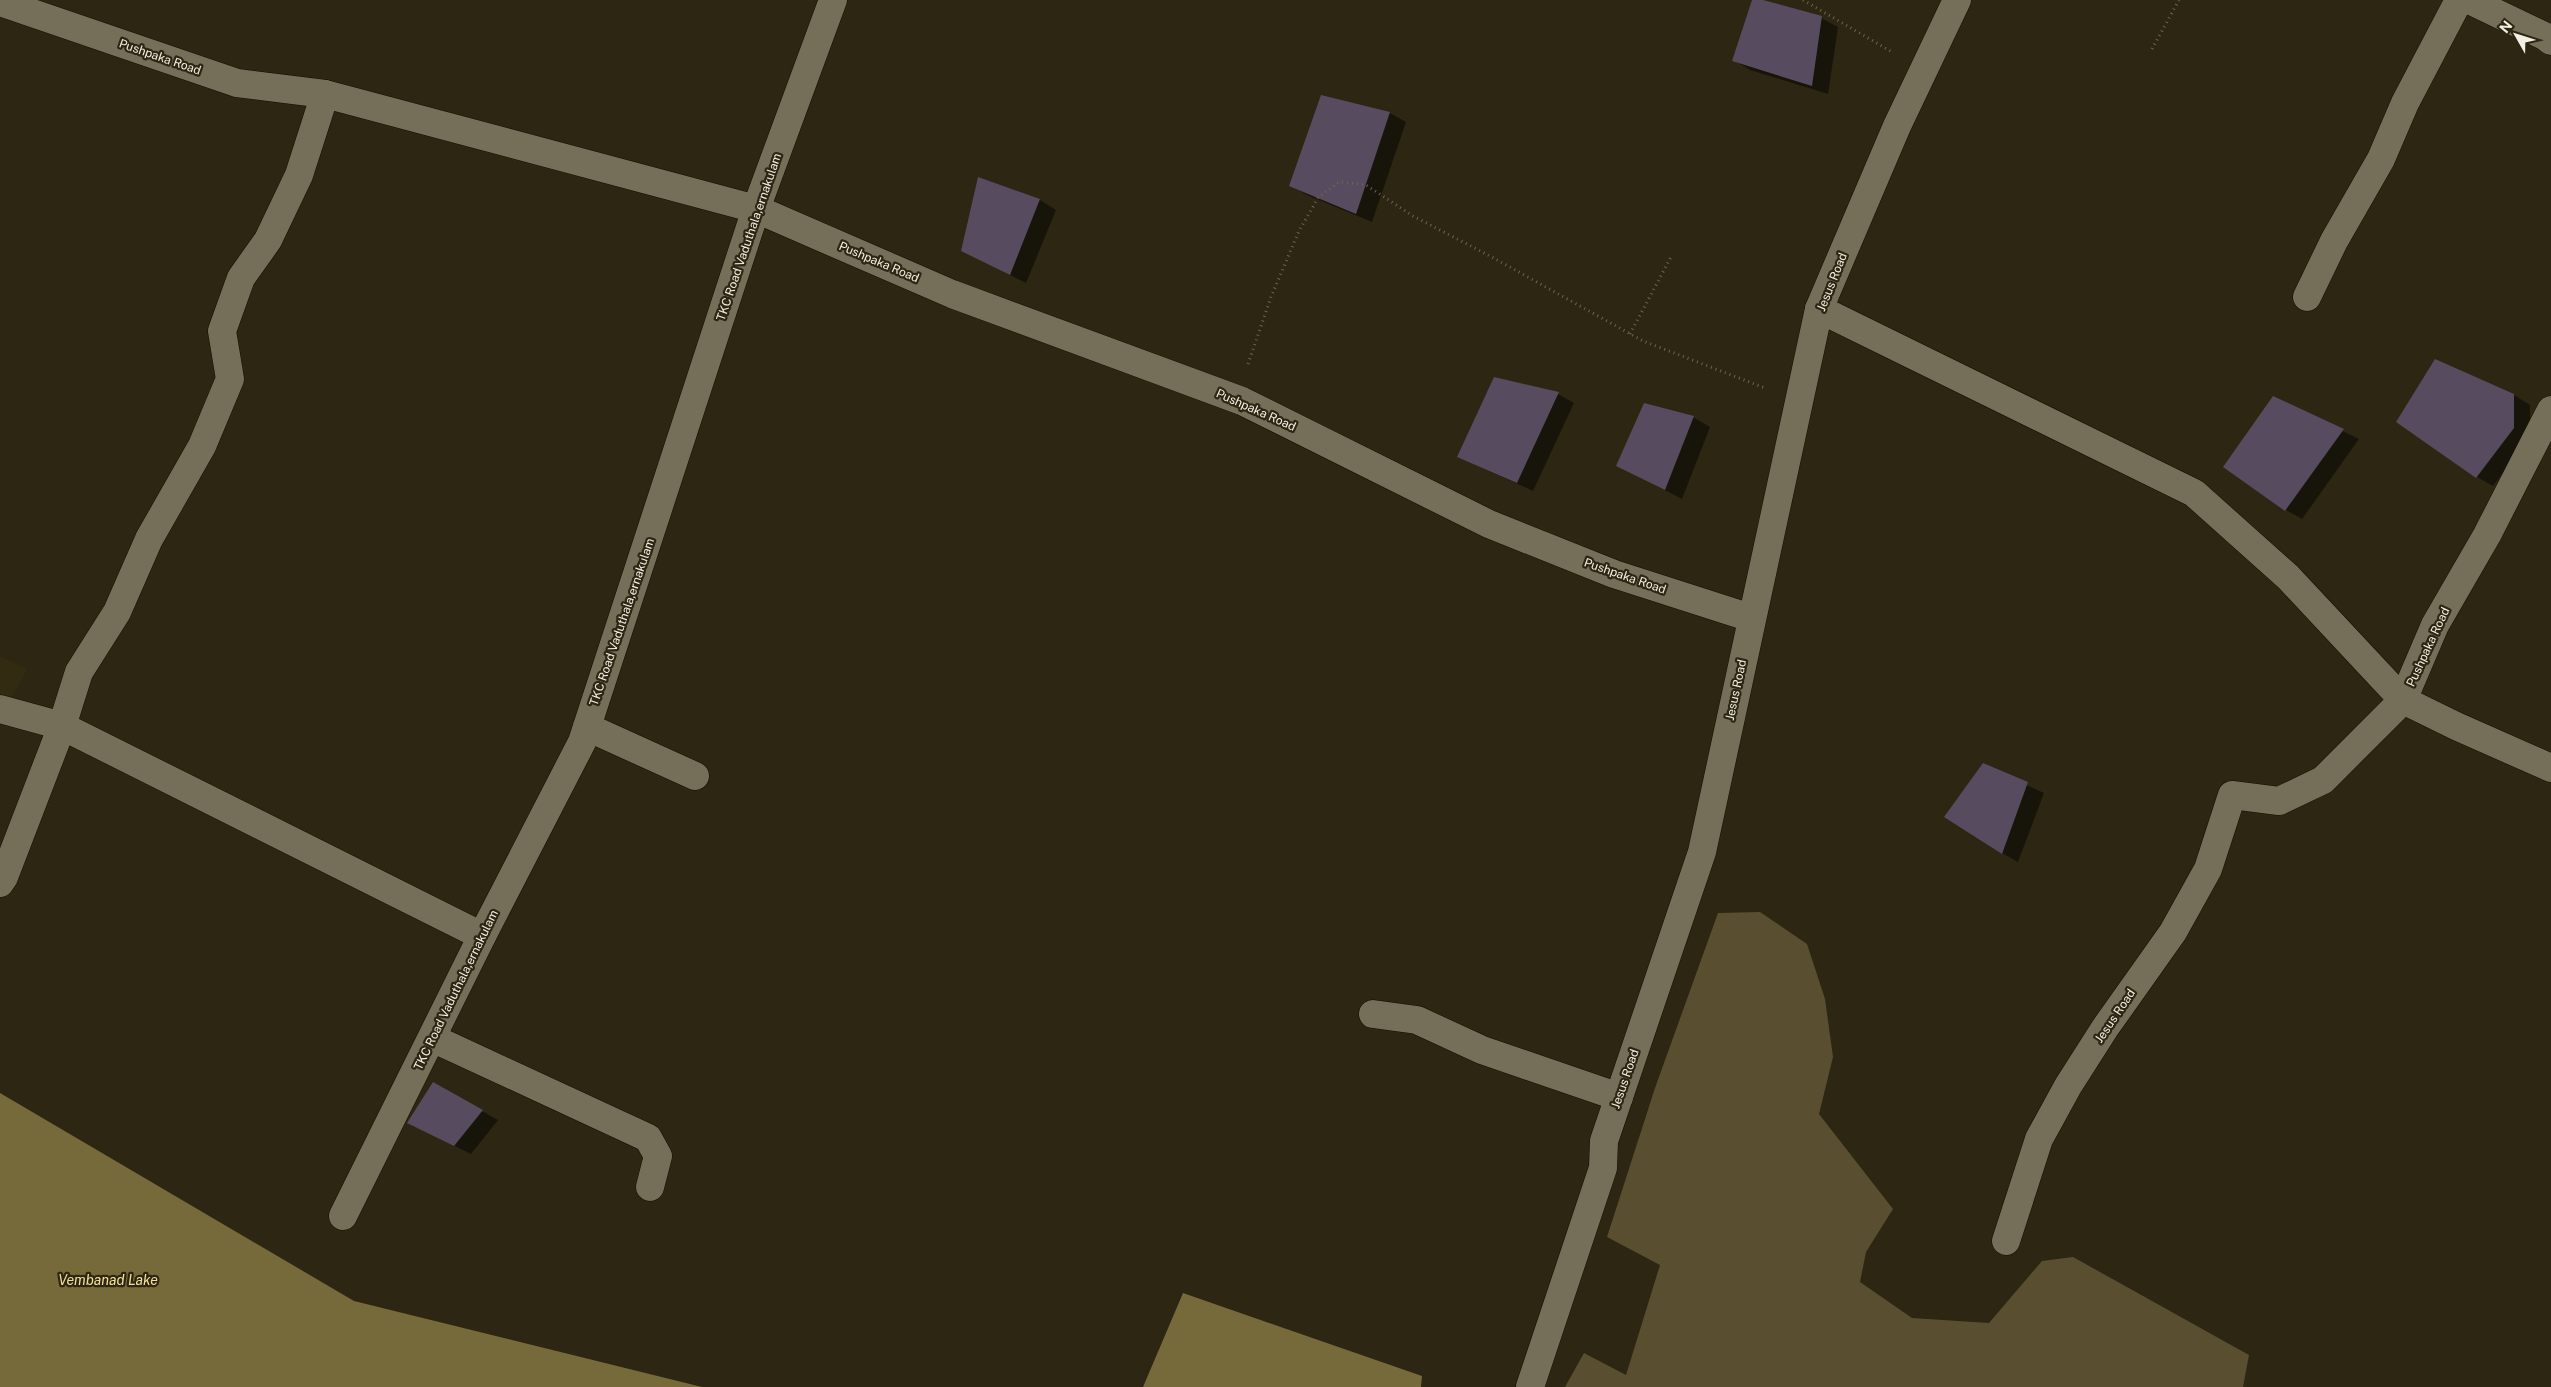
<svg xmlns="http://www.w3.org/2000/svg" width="2551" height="1387" font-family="'Public Sans',sans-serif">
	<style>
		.built { fill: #332b11 }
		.green { fill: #594f30 }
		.water { fill: #76693a }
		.shadow { fill: #0007 }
		.building { fill: #574c5f }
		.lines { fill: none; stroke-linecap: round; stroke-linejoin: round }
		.street-casing { stroke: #140f01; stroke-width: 29 }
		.path { stroke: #6a6554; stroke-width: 3; stroke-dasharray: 1 4; stroke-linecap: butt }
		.street { stroke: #756f5a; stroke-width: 28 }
		.labels { text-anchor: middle; stroke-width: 4.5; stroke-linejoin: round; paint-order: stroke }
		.street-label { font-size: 12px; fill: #f2efe3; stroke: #2c2613 }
		.water-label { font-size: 14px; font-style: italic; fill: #f6e095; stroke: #2c2613 }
	</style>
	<rect width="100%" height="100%" fill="#2c2613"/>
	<path class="built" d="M0 656 27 669 0 720Z"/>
	<path class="green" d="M1760 912 1807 944 1825 999 1833 1057 1819 1114 1893 1209 1866 1252 1860 1282 1912 1318 1989 1323 2042 1261 2073 1257 2249 1355 2243 1387H1565L1584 1353 1626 1375 1660 1265 1607 1237 1655 1088 1718 913Z"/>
	<g class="water">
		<path d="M0 1093 354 1301 702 1387H0Z"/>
		<path d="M1183 1293 1422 1376 1421 1387H1143Z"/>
	</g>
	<g class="shadow">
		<path d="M1753 0 1821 18 1838 27 1828 94 1750 70 1734 60Z"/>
		<path d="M1322 97 1390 113 1406 122 1372 222 1307 195 1291 185Z"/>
		<path d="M979 178 1040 200 1056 210 1026 283 963 251Z"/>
		<path d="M1558 394 1574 403 1533 491 1459 457Z"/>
		<path d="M2514 395 2530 405V437L2493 486 2477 477Z"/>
		<path d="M2273 398 2359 439 2302 519 2286 510Z"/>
		<path d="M1693 417 1710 427 1682 499 1618 466Z"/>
		<path d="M1983 765 2044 793 2018 862 2002 853Z"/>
		<path d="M433 1084 498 1120 471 1154 425 1131Z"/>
	</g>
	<g class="building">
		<path d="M1752 0H1763L1822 16 1812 86 1732 61Z"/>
		<path d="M1321 95 1390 112 1356 214 1289 186Z"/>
		<path d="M978 177 1040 199 1010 275 961 251Z"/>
		<path d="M2435 359 2514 394V428L2476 478 2396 422Z"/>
		<path d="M1494 377 1559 392 1517 483 1457 457Z"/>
		<path d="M2273 396 2344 429 2285 511 2223 467Z"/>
		<path d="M1644 403 1694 416 1665 490 1616 466Z"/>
		<path d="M1983 763 2028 782 2002 854 1944 817Z"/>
		<path d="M433 1082 483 1110 454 1146 407 1123Z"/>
	</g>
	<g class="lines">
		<defs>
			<g id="street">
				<path d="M2469 0 2546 37 2551 41"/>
				<path d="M0 2 237 83 325 94 756 209 952 294 1242 401 1489 524 1614 574 1751 618"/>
				<path d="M2307 297 2334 241 2381 159 2405 103 2459 0"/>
				<path d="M1819 309 2194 493 2288 577 2403 700 2456 726 2551 768"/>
				<path d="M0 709 62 726 482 936"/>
				<path d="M587 727 695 776"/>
				<path d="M0 883 4 877 62 726 79 672 117 612 149 539 202 446 230 379 222 331 241 278 268 240 299 175 325 94"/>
				<path d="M1373 1014 1417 1020 1482 1050 1619 1097"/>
				<path d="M432 1038 648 1138 658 1156 650 1187"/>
				<path d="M343 1216 482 936 582 742 756 209 833 0"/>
				<path d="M2006 1241 2039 1139 2068 1086 2105 1028 2173 932 2208 869 2232 795 2279 801 2323 780 2403 700 2435 625 2487 535 2551 410"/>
				<path d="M1530 1387 1603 1168 1604 1141 1702 852 1819 309 1897 126 1957 0"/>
			</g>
		</defs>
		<use href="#street" class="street-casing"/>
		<g class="path">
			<path d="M1803 0 1892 52"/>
			<path d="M2152 49 2179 0"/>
			<path d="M1630 334 1672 255"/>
			<path d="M1248 364 1271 297 1299 231 1318 198 1339 182 1366 185 1413 216 1490 256 1643 341 1765 388"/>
		</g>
		<use href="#street" class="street"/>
	</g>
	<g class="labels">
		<g class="street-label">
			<text transform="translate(160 57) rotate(19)" y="4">Pushpaka Road</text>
			<text transform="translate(749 237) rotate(-71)" y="4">TKC Road Vaduthala,ernakulam</text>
			<text transform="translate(879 262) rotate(23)" y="4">Pushpaka Road</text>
			<text transform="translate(1832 282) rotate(-68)" y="4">Jesus Road</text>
			<text transform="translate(1256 410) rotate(24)" y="4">Pushpaka Road</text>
			<text transform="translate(1625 576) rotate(19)" y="4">Pushpaka Road</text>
			<text transform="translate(622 622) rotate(-71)" y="4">TKC Road Vaduthala,ernakulam</text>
			<text transform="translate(2428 647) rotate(-65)" y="4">Pushpaka Road</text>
			<text transform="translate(1736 690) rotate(-78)" y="4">Jesus Road</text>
			<text transform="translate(456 990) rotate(-64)" y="4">TKC Road Vaduthala,ernakulam</text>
			<text transform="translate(2115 1016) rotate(-56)" y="4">Jesus Road</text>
			<text transform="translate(1625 1079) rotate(-71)" y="4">Jesus Road</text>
		</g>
		<g class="water-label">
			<text x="108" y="1285">Vembanad Lake</text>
		</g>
	</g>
	<g transform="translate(2516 35) rotate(309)" stroke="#2c2613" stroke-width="4" paint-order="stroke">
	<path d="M0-4L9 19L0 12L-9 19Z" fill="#f2efe3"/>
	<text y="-8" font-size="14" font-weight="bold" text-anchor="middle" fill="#f2efe3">N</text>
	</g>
</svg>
